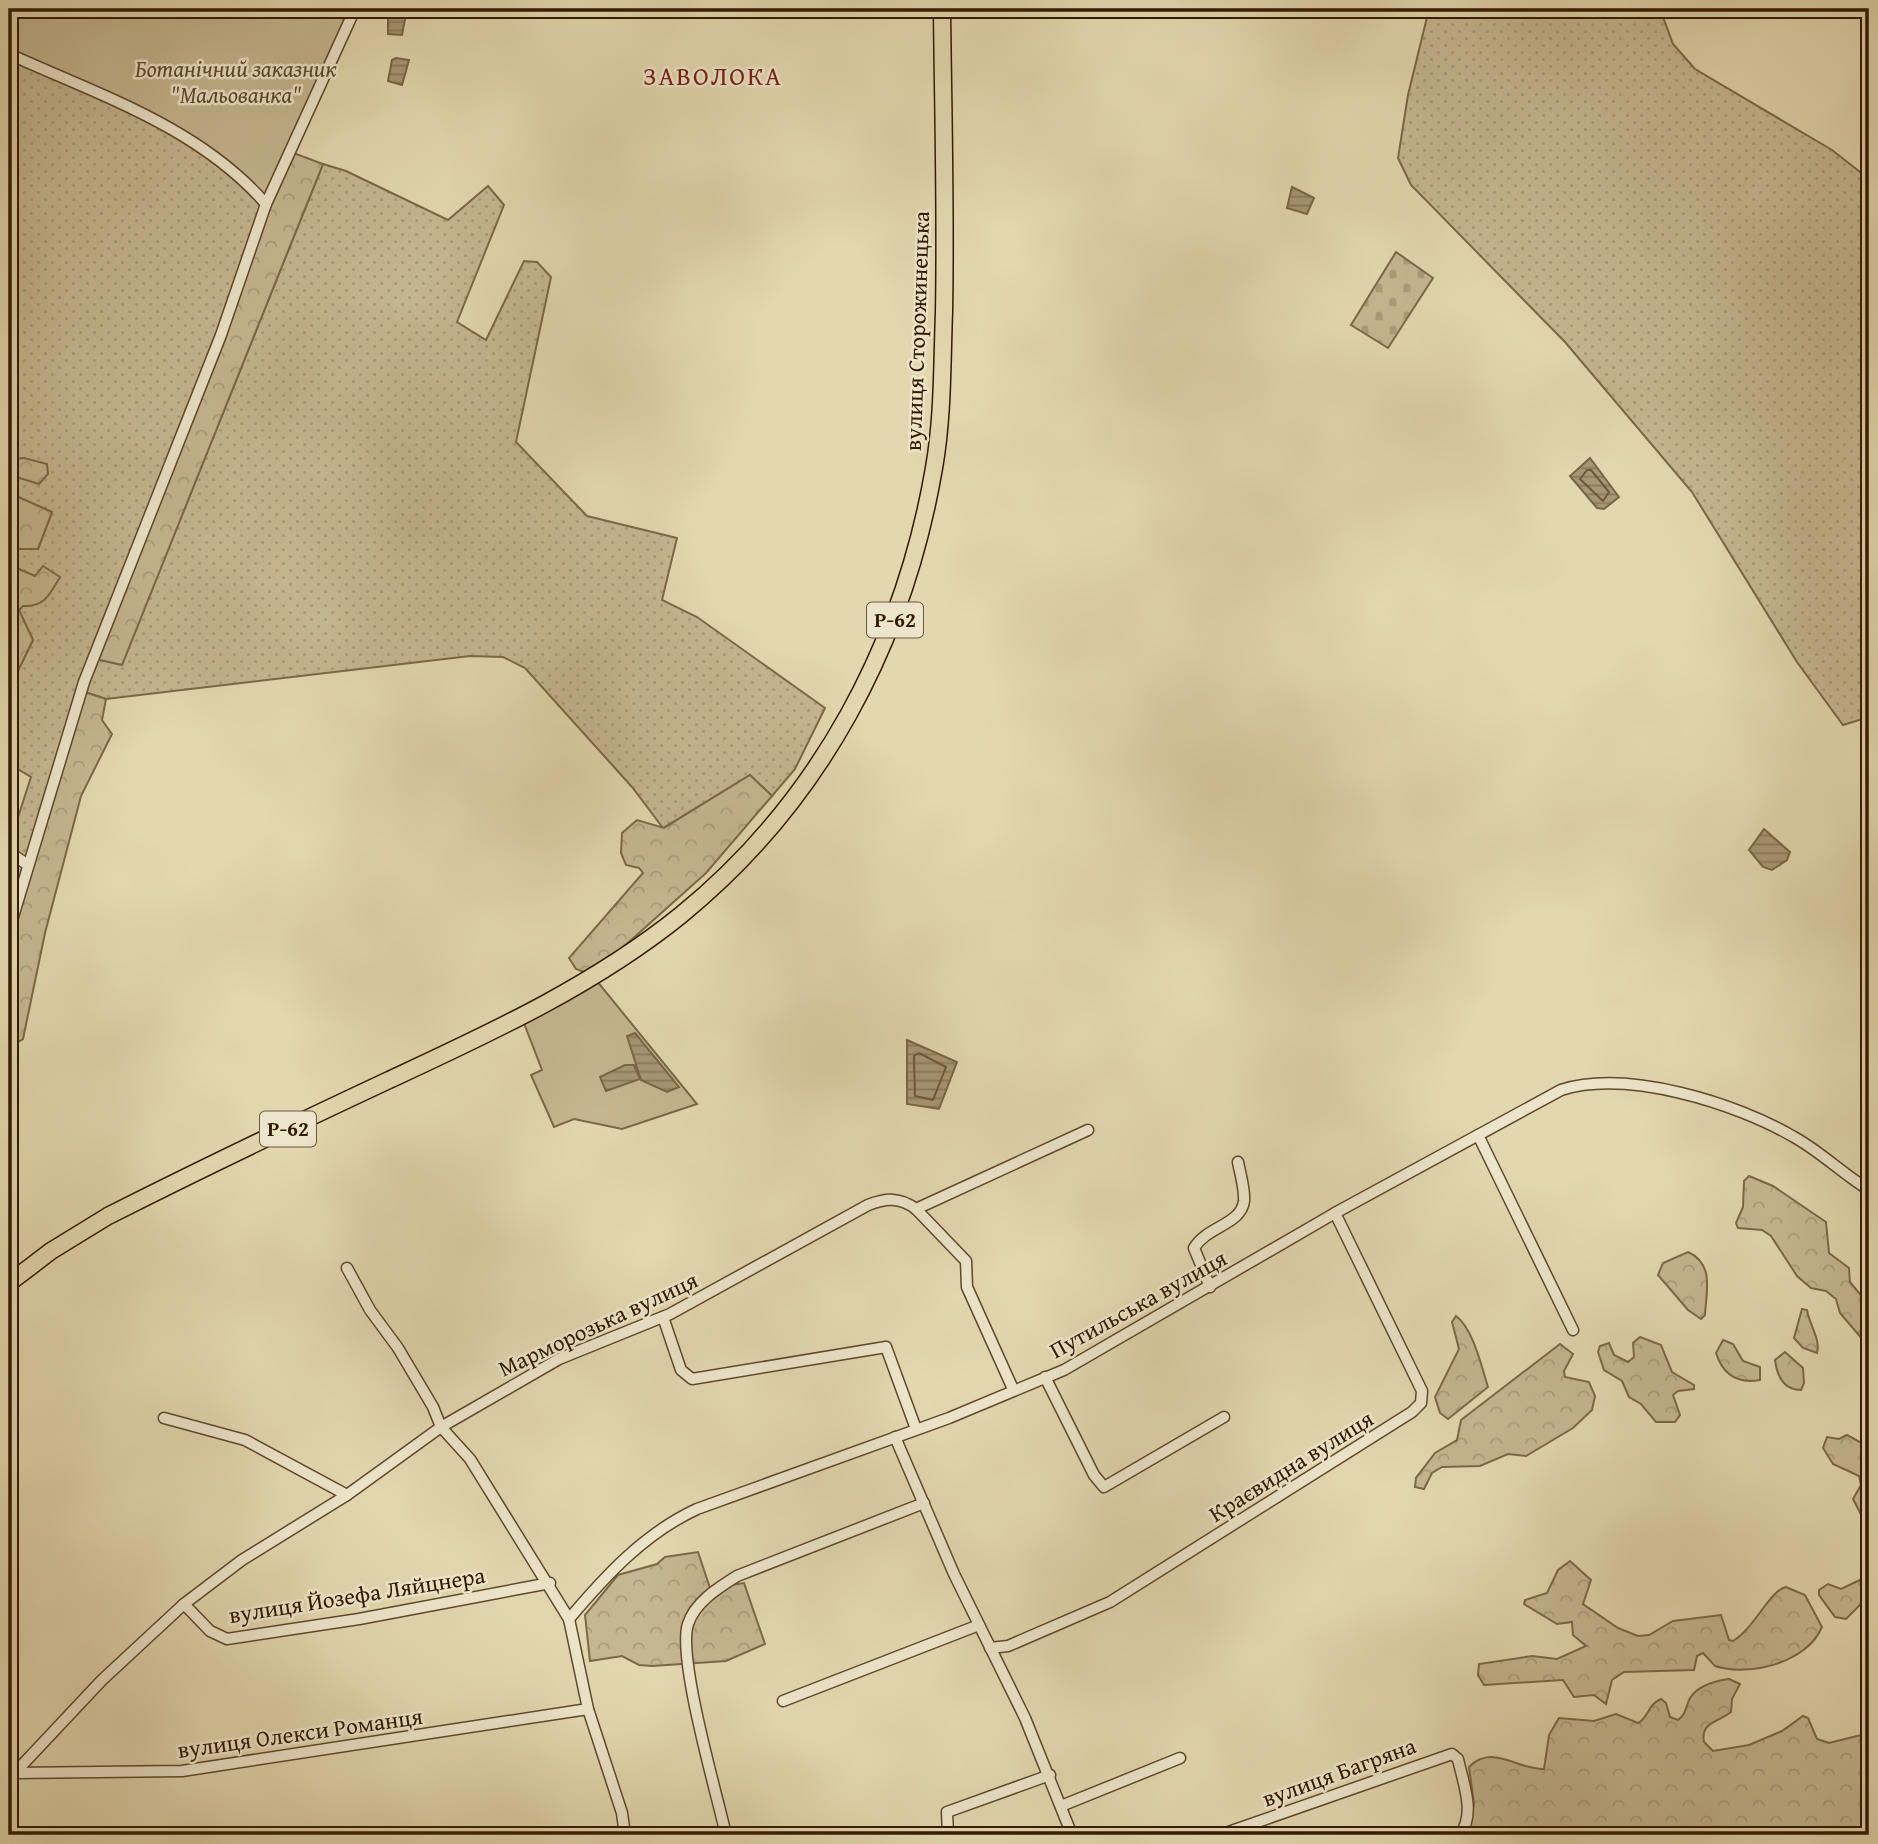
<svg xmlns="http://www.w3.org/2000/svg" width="1878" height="1844" font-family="'Gentium Book Plus',serif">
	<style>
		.grass { fill: url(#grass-dots); stroke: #7c6848; stroke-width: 2 }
		.forest { fill: url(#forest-crowns); stroke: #7c6848; stroke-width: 2 }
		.cemetery { fill: url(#cemetery-stones); stroke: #7c6848; stroke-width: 2 }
		.park { fill: #c5b791; stroke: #7c6848; stroke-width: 2 }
		.water { fill: url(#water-rules); stroke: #796546; stroke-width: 2 }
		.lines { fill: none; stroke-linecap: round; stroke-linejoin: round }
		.shore { stroke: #6d583a; stroke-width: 2 }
		.minor-casing { stroke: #5f492c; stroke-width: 13 }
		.primary-casing { stroke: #331a00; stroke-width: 19 }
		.minor { stroke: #ede5cb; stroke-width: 10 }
		.primary { stroke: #e3d7af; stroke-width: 16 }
		.labels { text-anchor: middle; stroke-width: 5; stroke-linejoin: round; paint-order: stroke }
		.shield { fill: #ede5cb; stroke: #6b573d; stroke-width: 2 }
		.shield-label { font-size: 21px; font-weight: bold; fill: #331a00 }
		.park-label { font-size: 23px; font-style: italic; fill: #5f492c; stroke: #ede5cb }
		.street-label { font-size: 23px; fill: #331a00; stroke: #ede5cb }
		.quarter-label { font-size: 26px; letter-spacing: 2px; fill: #7a1f14; stroke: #ede5cb }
	</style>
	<defs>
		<pattern id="grass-dots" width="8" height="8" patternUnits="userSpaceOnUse" patternTransform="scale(1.75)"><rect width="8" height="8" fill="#c5b791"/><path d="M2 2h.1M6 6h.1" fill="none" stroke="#aa9d7b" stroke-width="1.8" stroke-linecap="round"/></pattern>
		<pattern id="forest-crowns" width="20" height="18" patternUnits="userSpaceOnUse" patternTransform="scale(1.75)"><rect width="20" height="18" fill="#c5b791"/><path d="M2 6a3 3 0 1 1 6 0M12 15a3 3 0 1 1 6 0" fill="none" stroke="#aa9d7b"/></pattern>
		<pattern id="cemetery-stones" width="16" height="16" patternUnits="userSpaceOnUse" patternTransform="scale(1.75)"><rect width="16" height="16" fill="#c5b791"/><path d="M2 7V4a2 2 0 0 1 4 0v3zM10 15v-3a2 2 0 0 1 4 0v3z" fill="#aa9d7b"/></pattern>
		<pattern id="water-rules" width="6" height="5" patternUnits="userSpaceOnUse" patternTransform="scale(1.75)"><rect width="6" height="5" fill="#a79774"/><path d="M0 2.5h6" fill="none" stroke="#897a5d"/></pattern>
	</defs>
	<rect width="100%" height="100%" fill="#e3d7af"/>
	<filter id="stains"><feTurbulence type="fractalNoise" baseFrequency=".00286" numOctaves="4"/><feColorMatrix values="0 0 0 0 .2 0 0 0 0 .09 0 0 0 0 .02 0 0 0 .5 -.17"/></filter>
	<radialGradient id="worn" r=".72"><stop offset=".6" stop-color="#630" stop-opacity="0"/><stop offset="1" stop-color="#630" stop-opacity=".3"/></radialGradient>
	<g class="grass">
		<path d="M9 9 291 152 122 664 323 164 346 171 448 220 488 186 504 205 457 322 486 340 524 261 537 262 551 277 516 442 587 516 677 538 662 600 697 617 825 708 795 769 772 796 750 775 663 828 632 787 525 668 503 657 470 656 106 699 79 690 22 874 9 943V845L31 777 9 764V689L33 640 19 611 35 576 9 565V549H38L52 512 9 493V467L14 476 12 460 9 467Z"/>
		<path d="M1429 9H1660L1673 44 1695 69 1832 150 1869 179V717L1843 725 1797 662 1692 492 1565 342 1411 185 1398 158 1408 95Z"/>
	</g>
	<g class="forest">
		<path d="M291 152 323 164 122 665 100 660 93 649Z"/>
		<path d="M24 458 47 464 48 474 39 484 13 476 9 467 12 459Z"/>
		<path d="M9 493 52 512 38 549H9Z"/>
		<path d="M9 565 35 576 43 566 60 577C50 594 45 607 23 606L19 610 33 640 9 689Z"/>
		<path d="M78 690 106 699 102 720 112 734 81 796 45 933 23 1039 9 1047V943L22 874Z"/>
		<path d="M750 775 772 796 706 873 592 975 576 969 569 958 643 873 639 868 626 865 621 853 622 833 637 820 664 828Z"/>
		<path d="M1749 1176 1773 1186 1826 1222 1829 1253 1849 1268 1850 1282 1869 1305V1347L1840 1313 1836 1299 1826 1291 1811 1288 1797 1276 1771 1236 1762 1230 1738 1228 1736 1223 1743 1207 1744 1181Z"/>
		<path d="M1688 1252C1715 1264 1706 1293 1705 1315L1701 1319 1688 1310 1658 1275 1663 1263Z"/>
		<path d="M1802 1309 1807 1310C1809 1324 1821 1340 1817 1353L1803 1348 1794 1338Z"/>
		<path d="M1456 1316C1473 1328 1482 1368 1488 1387L1448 1419 1440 1413 1435 1397 1459 1349 1452 1322Z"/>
		<path d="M1640 1337 1661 1345 1672 1372 1694 1385V1389L1678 1391 1673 1395 1680 1415 1675 1422H1656L1641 1404 1629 1397 1622 1381 1604 1370 1598 1352 1600 1346 1609 1343 1614 1355 1628 1362 1634 1357 1633 1343Z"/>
		<path d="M1723 1340 1733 1344 1743 1361 1760 1367V1380C1737 1384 1723 1375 1716 1353Z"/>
		<path d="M1560 1344 1573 1354 1564 1371 1565 1377 1589 1382 1595 1396 1592 1410 1573 1428 1526 1456 1508 1454 1480 1466 1442 1467 1432 1473 1424 1489 1415 1487 1416 1478 1435 1453 1457 1440 1461 1420Z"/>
		<path d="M1785 1352 1803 1368 1804 1383 1801 1390C1784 1390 1777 1376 1775 1360Z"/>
		<path d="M1847 1435 1869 1447V1530L1853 1499 1861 1485 1859 1476 1833 1464 1823 1448 1827 1437 1839 1439Z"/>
		<path d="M698 1552 710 1588 744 1583 765 1644 726 1661 652 1666 639 1665 622 1656 590 1661 585 1615 618 1575 657 1564 665 1557Z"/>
		<path d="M1570 1561 1591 1580 1583 1604 1618 1628 1638 1636 1649 1635 1673 1621 1721 1615 1729 1640 1733 1641C1754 1629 1770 1590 1786 1587L1805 1595 1822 1627C1807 1663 1749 1677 1715 1666L1703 1653 1697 1656 1694 1670 1624 1672 1612 1680 1606 1704 1594 1695 1574 1697 1563 1680 1484 1685 1478 1675 1479 1664 1532 1656 1557 1659 1586 1646 1573 1635 1572 1622 1557 1624 1524 1604 1525 1600 1547 1593 1558 1570Z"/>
		<path d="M1862 1579 1866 1591 1860 1605 1846 1619 1835 1617 1819 1595V1590L1828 1584 1841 1589Z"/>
		<path d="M1729 1679 1740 1684 1732 1699 1731 1712C1719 1722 1700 1722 1704 1742L1713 1751 1749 1745 1782 1731 1803 1716 1808 1718 1817 1739 1829 1743 1869 1733V1835H1465L1474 1804 1469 1767C1492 1743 1517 1770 1544 1769L1549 1735 1559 1718 1594 1721 1616 1714 1638 1723C1649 1717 1648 1704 1661 1699L1666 1703 1670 1717 1678 1720C1685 1715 1686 1708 1689 1700 1696 1686 1715 1681 1729 1679Z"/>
	</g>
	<path class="cemetery" d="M1396 252 1433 278 1388 348 1351 325Z"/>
	<g class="park">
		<path d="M9 9H352L266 204 202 147 9 55Z"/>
		<path d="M592 975 697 1104 622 1129 574 1119 554 1127 531 1075 542 1070 522 1018Z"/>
	</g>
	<g class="water">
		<path d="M388 9H407L402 35 388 34Z"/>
		<path d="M396 58 409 60 402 85 388 81 392 60Z"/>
		<path d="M1292 187 1314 198 1307 214 1287 208Z"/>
		<path d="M1590 458 1619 497 1604 509 1597 508 1570 476Z"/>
		<path d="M1764 829 1790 852 1787 860 1772 870 1763 867 1749 850Z"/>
		<path d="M635 1033 679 1087 667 1092 641 1080 627 1036Z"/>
		<path d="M907 1040 957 1062 939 1109 907 1104Z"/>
		<path d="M625 1065H634L640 1079 606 1091 600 1077Z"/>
	</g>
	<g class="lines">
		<g class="shore">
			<path d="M1587 470H1591L1609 492 1603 501 1580 479Z"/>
			<path d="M919 1053 946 1067 933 1100 915 1096 914 1056Z"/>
		</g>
		<defs>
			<g id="minor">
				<path d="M9 54C99 95 199 127 266 204"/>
				<path d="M9 852 28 865"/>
				<path d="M9 930 84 682 221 335 266 204 355 9"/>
				<path d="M1478 1135 1573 1330"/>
				<path d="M916 1209 966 1261 967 1287 1013 1389"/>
				<path d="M347 1268 370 1310 398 1348 433 1407 441 1427 470 1459 569 1619C606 1575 645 1533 697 1509L949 1418 1064 1370 1335 1213 1561 1090C1627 1069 1736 1103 1794 1137 1821 1152 1843 1174 1869 1190"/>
				<path d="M1210 1287 1194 1248C1207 1226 1241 1225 1244 1201 1245 1189 1240 1173 1238 1162"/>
				<path d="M663 1317 681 1370 692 1379 886 1347 916 1429"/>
				<path d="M1045 1377 1094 1475 1104 1487 1224 1417"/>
				<path d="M164 1418 245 1440 347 1495"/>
				<path d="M895 1437 954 1574 1025 1718 1072 1835"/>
				<path d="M184 1604 210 1631 227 1639 359 1619 550 1583"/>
				<path d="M569 1619 588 1709 622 1813 625 1835"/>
				<path d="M990 1648 1008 1646 1110 1602 1412 1412 1421 1403 1422 1391 1335 1213"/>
				<path d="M783 1701 979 1625"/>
				<path d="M15 1773 182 1771 588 1709"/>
				<path d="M9 1779 102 1680 184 1604 242 1560 347 1495 441 1427 559 1359 670 1314 868 1205C886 1198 900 1197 916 1209L1088 1130"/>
				<path d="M1061 1806 1180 1758"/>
				<path d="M726 1835C717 1794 677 1658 688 1624 695 1602 718 1588 737 1576L924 1503"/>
				<path d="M948 1835 947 1812 1050 1775"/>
				<path d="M1220 1835 1452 1754 1458 1759C1463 1783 1476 1813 1460 1835"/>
			</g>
			<path id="primary" d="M9 1283 51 1251 108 1216C201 1169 295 1124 389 1080 490 1033 593 986 681 915 820 802 904 643 934 468 943 417 942 364 944 312 946 211 943 110 942 9"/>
		</defs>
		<use href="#minor" class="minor-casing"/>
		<use href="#primary" class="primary-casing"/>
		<use href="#minor" class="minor"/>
		<use href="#primary" class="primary"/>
	</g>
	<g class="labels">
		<g class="shield">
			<rect x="867" y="602.5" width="56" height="35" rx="5"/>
			<rect x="260" y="1111.5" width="56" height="35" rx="5"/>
		</g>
		<g class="shield-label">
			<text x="895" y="627">Р-62</text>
			<text x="288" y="1136">Р-62</text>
		</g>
		<g class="park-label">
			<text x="236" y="77">Ботанічний заказник<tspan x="236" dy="26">"Мальованка"</tspan></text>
		</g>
		<g class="street-label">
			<text transform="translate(917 331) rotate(-88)" y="8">вулиця Сторожинецька</text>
			<text transform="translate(1138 1304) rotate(-29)" y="8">Путильська вулиця</text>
			<text transform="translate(598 1324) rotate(-25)" y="8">Марморозька вулиця</text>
			<text transform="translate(1291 1466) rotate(-32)" y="8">Краєвидна вулиця</text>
			<text transform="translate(357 1595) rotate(-9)" y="8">вулиця Йозефа Ляйцнера</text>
			<text transform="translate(300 1733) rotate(-8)" y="8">вулиця Олекси Романця</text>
			<text transform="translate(1339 1772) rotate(-20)" y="8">вулиця Багряна</text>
		</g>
		<g class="quarter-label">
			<text x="713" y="85">ЗАВОЛОКА</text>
		</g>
	</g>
	<rect width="1878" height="1844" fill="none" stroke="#e3d7af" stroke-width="35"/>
	<rect x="10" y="10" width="1857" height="1823" fill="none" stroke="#331a00" stroke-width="3.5"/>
	<rect x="18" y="18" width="1843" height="1809" fill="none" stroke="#331a00" stroke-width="2"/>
	<rect width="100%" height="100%" filter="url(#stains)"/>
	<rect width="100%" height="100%" fill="url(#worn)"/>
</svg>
